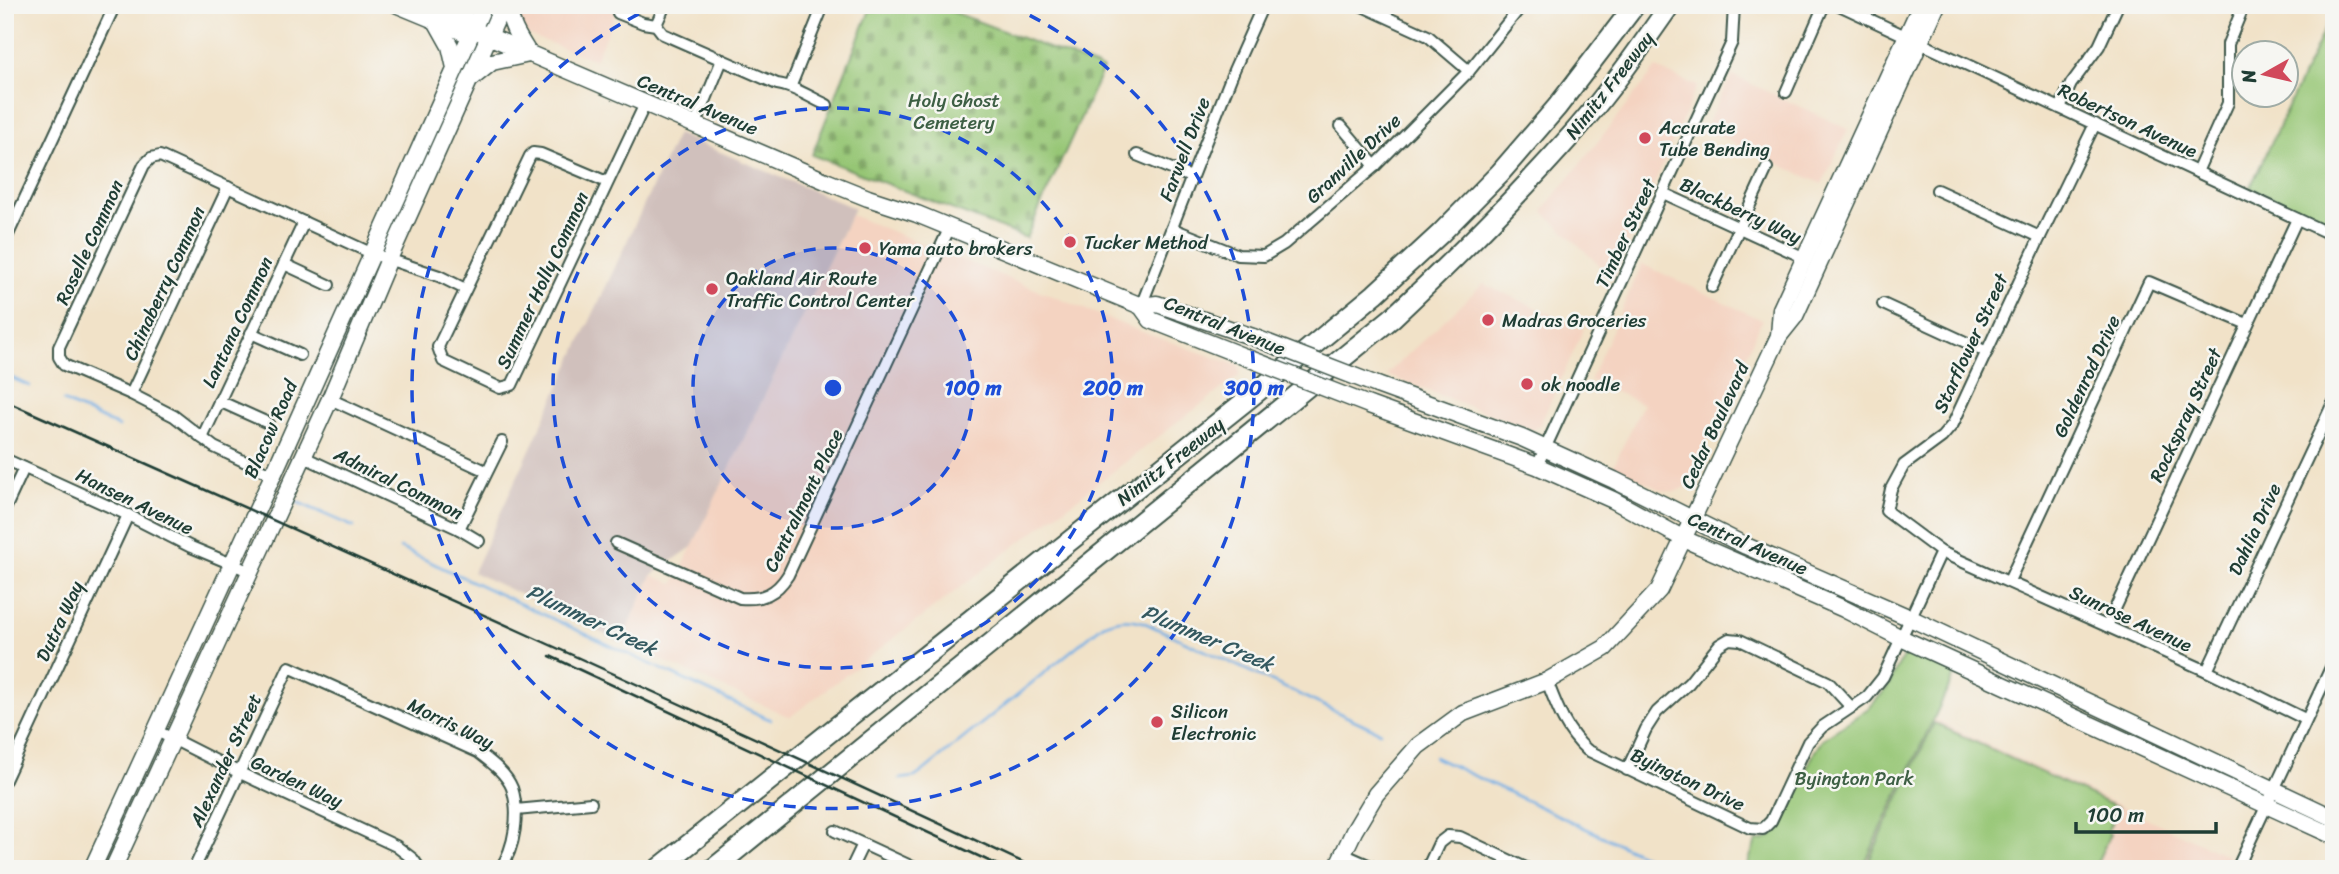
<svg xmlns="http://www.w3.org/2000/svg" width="2339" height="874" font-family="Sriracha,sans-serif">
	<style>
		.built { fill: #f4d3c1 }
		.industrial { fill: #d0c0bc }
		.green { fill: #96c675; stroke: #5a8254; stroke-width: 2 }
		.cemetery { fill: url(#cemetery-stones); stroke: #5a8254; stroke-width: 2 }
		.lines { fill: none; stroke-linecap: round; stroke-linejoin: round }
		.stream { stroke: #72aee4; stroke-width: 2.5 }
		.minor-casing { stroke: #3e564a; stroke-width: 14 }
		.secondary-casing { stroke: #3e564a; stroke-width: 19 }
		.motorway-casing { stroke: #3e564a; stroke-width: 23 }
		.minor { stroke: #fff; stroke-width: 10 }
		.secondary { stroke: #fff; stroke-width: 16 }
		.motorway { stroke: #fff; stroke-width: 19 }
		.rail { stroke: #1f3d34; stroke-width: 2.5 }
		.secondary-bridge-casing { stroke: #3e564a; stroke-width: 19; stroke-linecap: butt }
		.secondary-bridge { stroke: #fff; stroke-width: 16 }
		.ring { fill: none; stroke: #1d4ed8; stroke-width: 3.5; stroke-dasharray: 12 9 }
		.poi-dot { fill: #d1495b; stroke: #f6f6f2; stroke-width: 2.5 }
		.labels { text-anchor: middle; stroke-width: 5; stroke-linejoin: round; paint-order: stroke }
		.street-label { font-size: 19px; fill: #1f3d34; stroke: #f6f6f2 }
		.park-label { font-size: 19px; fill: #3d5f44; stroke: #f6f6f2 }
		.poi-label { font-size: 19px; fill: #1f3d34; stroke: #f6f6f2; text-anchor: start }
		.water-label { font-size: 21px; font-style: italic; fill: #345960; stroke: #f6f6f2 }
		.centre { fill: #1d4ed8; stroke: #f6f6f2; stroke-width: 3.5 }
		.ring-label { font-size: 21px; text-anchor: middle; font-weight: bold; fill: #1d4ed8; stroke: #f6f6f2; stroke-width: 5; stroke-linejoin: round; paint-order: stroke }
	</style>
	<defs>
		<pattern id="cemetery-stones" width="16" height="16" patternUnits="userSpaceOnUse" patternTransform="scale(1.75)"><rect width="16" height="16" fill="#96c675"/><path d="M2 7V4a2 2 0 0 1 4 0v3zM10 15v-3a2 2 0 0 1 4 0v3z" fill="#7aa261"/></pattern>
	</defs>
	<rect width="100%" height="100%" fill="#f6f6f2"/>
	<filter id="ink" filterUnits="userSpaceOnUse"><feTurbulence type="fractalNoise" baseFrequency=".0143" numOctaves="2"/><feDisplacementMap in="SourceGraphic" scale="14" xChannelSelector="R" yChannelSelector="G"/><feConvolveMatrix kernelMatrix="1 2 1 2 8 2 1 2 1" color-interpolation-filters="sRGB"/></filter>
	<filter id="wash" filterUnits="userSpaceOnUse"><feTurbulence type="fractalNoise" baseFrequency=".00686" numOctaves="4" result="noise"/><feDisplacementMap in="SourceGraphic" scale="28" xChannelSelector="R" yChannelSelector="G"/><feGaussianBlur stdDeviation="1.57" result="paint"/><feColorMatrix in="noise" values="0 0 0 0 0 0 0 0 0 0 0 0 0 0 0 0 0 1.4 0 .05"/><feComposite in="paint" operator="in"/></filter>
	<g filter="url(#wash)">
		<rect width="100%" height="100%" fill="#f1e2c8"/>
		<g class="built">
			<path d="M513 5H619L595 60 518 31Z"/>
			<path d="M1656 68 1697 86 1613 278 1543 211Z"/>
			<path d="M1732 75 1848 129 1822 184 1704 129Z"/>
			<path d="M851 215 1139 331 1239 366 1240 375 790 717 621 642 652 575 674 584Z"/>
			<path d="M1642 264 1762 320 1694 473 1685 487 1675 492 1661 490 1613 467 1643 404 1590 380Z"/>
			<path d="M1483 284 1584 329 1540 425 1533 430 1386 375Z"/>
			<path d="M1933 719 2228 856 2222 869H1862Z"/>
		</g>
		<path class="industrial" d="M677 134 854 208 692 547 652 575 621 642 473 572Z"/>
		<g class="green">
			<path d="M2334 9V227L2250 188Z"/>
			<path d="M1914 653 1955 674 1862 869H1746L1756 841C1768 841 1772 837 1779 827L1815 751 1823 739 1870 707 1887 688 1903 657Z"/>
			<path d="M1934 723 2118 808 2107 832 2110 834 2094 869H1865Z"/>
		</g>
		<path class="cemetery" d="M872 5H935L1103 69 1026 238 812 155Z"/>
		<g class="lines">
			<g class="stream">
				<path d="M5 375 30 386"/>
				<path d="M63 401 119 427"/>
				<path d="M297 502 354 527"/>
				<path d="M400 548 771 720"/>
				<path d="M1434 757 1672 869"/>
				<path d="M900 779 915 777 922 772 1103 625C1117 619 1128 618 1143 622L1380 732"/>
			</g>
		</g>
	</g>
	<g filter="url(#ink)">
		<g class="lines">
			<defs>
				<g id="minor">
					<path d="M1360 5 1428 36 1469 71"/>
					<path d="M1839 5 2334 236"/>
					<path d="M5 13 9 5"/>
					<path d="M618 13 643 23 656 25 663 34 777 84C794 86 811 98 827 105"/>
					<path d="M656 25 665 5"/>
					<path d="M791 85 821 11V5"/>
					<path d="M1786 92 1824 5"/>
					<path d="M2060 108 2071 84 2099 46 2118 5"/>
					<path d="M2095 124 2040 237 1953 424 1942 437 1904 465 1891 489 1886 511 1941 552 2207 671 2305 719"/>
					<path d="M695 126 722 60"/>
					<path d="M1341 126 1375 166"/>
					<path d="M1137 155 1191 177"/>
					<path d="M2197 172 2228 103V44L2244 5"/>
					<path d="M607 182 541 154 533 153 530 156 438 347 443 361 500 388 512 385 645 104"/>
					<path d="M1937 190 2040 237"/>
					<path d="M1663 193 1805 258"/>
					<path d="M1173 229 1238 255 1264 256 1284 244 1375 166 1469 71 1522 5"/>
					<path d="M5 241 115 5"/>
					<path d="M284 264 329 285"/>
					<path d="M1712 287 1767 168"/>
					<path d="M1883 304 1987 352"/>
					<path d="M1141 306 1234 70 1263 5"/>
					<path d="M251 333 300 355"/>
					<path d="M131 394 228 187"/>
					<path d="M330 399 486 471"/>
					<path d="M219 401 268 423"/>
					<path d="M202 438 304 222"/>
					<path d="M304 457 459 529 479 541"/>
					<path d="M5 459 128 515 191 547 251 572"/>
					<path d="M1537 466 1732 42 1734 5"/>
					<path d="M273 475 214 447 174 416 131 394 64 365 59 357V347L144 165 151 158 160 156 373 254 439 276 465 289"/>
					<path d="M5 509 24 468"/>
					<path d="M459 529 502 442"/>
					<path d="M616 543 740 598C762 600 776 594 788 575L950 227"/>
					<path d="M2009 581 2149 282 2247 324"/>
					<path d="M2107 626 2297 219"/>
					<path d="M2207 671 2334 401"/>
					<path d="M1547 681C1557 707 1565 730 1587 750L1750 828 1763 829 1771 821 1808 742 1822 727 1867 697 1883 677 1941 552"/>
					<path d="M155 730 238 772 396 846 413 859 420 869"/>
					<path d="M1627 770 1646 729 1657 712 1689 683 1719 645 1729 639 1740 640 1828 682 1851 707"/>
					<path d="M5 780 128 515"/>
					<path d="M516 810 591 803"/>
					<path d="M835 831 917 869"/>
					<path d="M1343 854 1377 869"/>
					<path d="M194 869 289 667 478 752C491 762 506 773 512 788 520 813 515 848 500 869"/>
					<path d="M851 869 863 844"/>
					<path d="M1427 869 1439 843 1448 836 1460 837 1528 869"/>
					<path d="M2237 869 2334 661"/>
				</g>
				<g id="secondary">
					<path d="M398 5 461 31 469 28 466 19 428 5"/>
					<path d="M508 5C510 25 519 38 529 54"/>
					<path d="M436 21 450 46 455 68"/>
					<path d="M479 32 828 182 868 198 917 214 1141 306 1157 304 1253 337"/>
					<path d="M472 78 492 62 529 54"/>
					<path d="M1141 306 1151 320 1245 357"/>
					<path d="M1779 336 1781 309 1921 5"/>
					<path d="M1377 385 1522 438 1614 480 1746 546 1910 618 2334 818"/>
					<path d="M1369 405 1537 466 1613 500 1684 539 1844 609 1901 638 2334 836"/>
					<path d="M92 869 273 475 484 5"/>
					<path d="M113 869 330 399 389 259 503 5"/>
					<path d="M1336 869 1354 831 1376 794 1418 746 1463 713 1547 681 1605 648 1659 590 1779 336 1795 316 1937 5"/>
				</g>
				<g id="motorway">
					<path d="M658 869 1258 391 1375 294 1440 234 1500 173 1557 107 1635 5"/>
					<path d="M713 869 1392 318C1456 258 1518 196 1576 130 1610 91 1640 48 1670 5"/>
				</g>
			</defs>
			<use href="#minor" class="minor-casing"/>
			<use href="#secondary" class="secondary-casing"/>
			<use href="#motorway" class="motorway-casing"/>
			<use href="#minor" class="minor"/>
			<use href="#secondary" class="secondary"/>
			<use href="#motorway" class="motorway"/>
			<g class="rail">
				<path d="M5 401C351 554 695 709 1037 869"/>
				<path d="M550 656 1006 869"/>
			</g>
			<defs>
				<g id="secondary-bridge">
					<path d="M1253 337 1377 385"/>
					<path d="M1245 357 1369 405"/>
				</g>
			</defs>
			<use href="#secondary-bridge" class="secondary-bridge-casing"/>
			<use href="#secondary-bridge" class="secondary-bridge"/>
		</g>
	</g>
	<circle cx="833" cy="388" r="140" fill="#1d4ed8" fill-opacity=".12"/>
	<g class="ring">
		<circle cx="833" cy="388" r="140"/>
		<circle cx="833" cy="388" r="280"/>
		<path d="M1011 6A421 421 0 1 1 655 6"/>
	</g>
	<g class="poi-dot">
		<circle cx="1645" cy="138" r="7"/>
		<circle cx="1070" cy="242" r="7"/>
		<circle cx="865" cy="248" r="7"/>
		<circle cx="712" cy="289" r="7"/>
		<circle cx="1488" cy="320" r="7"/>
		<circle cx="1527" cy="384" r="7"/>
		<circle cx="1157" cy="722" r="7"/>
	</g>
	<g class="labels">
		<g class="street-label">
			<text transform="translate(1609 85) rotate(-52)" y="7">Nimitz Freeway</text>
			<text transform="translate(698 104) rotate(23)" y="7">Central Avenue</text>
			<text transform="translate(2128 120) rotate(25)" y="7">Robertson Avenue</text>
			<text transform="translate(1184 149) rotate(-69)" y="7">Farwell Drive</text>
			<text transform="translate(1353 158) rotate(-43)" y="7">Granville Drive</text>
			<text transform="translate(1741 210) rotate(25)" y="7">Blackberry Way</text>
			<text transform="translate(1625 233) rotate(-65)" y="7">Timber Street</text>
			<text transform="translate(89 242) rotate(-65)" y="7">Roselle Common</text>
			<text transform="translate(542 280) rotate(-65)" y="7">Summer Holly Common</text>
			<text transform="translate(164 283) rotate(-65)" y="7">Chinaberry Common</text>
			<text transform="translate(237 322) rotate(-65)" y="7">Lantana Common</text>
			<text transform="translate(1225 325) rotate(22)" y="7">Central Avenue</text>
			<text transform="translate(1970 343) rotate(-65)" y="7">Starflower Street</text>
			<text transform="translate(2086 376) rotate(-65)" y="7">Goldenrod Drive</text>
			<text transform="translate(2185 415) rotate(-65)" y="7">Rockspray Street</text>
			<text transform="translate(1714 425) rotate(-65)" y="7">Cedar Boulevard</text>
			<text transform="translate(270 429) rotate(-66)" y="7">Blacow Road</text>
			<text transform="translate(1170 461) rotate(-38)" y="7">Nimitz Freeway</text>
			<text transform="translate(399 483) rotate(26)" y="7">Admiral Common</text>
			<text transform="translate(803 500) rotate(-64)" y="7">Centralmont Place</text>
			<text transform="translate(135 501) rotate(26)" y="7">Hansen Avenue</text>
			<text transform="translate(2254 529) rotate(-65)" y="7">Dahlia Drive</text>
			<text transform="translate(1748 543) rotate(24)" y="7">Central Avenue</text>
			<text transform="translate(2131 618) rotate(25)" y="7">Sunrose Avenue</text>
			<text transform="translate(59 621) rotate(-65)" y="7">Dutra Way</text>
			<text transform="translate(451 723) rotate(26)" y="7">Morris Way</text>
			<text transform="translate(225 760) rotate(-65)" y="7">Alexander Street</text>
			<text transform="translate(1688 779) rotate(25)" y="7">Byington Drive</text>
			<text transform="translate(297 781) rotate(25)" y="7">Garden Way</text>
		</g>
		<g class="park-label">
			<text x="954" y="107">Holy Ghost<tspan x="954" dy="22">Cemetery</tspan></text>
			<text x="1854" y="785">Byington Park</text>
		</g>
		<g class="poi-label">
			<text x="1659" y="134">Accurate<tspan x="1659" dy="22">Tube Bending</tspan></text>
			<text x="1084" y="249">Tucker Method</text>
			<text x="879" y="255">Yama auto brokers</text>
			<text x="726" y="285">Oakland Air Route<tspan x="726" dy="22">Traffic Control Center</tspan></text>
			<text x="1502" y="327">Madras Groceries</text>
			<text x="1541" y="391">ok noodle</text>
			<text x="1171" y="718">Silicon<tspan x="1171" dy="22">Electronic</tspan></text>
		</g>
		<g class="water-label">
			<text transform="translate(592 620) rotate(25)" y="7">Plummer Creek</text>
			<text transform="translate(1208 638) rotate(23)" y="7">Plummer Creek</text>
		</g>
	</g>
	<circle cx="833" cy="388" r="10" class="centre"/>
	<g class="ring-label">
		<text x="973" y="395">100 m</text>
		<text x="1113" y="395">200 m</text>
		<text x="1254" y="395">300 m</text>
	</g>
	<rect width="2339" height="874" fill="none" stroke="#f6f6f2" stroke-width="28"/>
	<g transform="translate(2265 74) rotate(262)"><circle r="33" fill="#f6f6f2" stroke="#a0aca6" stroke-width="2"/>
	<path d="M0-5L12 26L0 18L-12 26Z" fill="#d1495b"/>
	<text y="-10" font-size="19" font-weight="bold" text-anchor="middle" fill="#1f3d34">N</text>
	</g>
	<path d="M2076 822v10h140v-10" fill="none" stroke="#1f3d34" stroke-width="3.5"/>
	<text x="2087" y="822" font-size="21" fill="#1f3d34" stroke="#f6f6f2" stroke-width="5" paint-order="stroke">100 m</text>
</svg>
